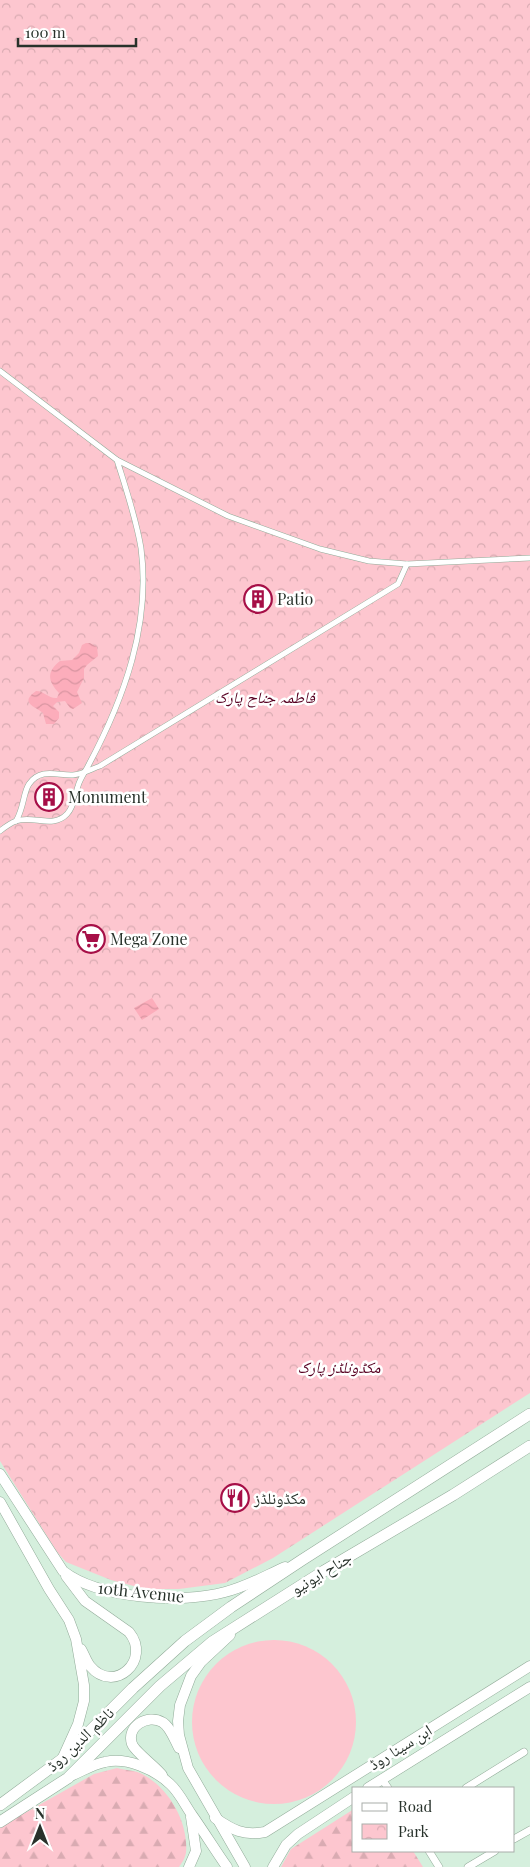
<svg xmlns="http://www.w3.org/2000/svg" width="530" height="1867" font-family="'Playfair Display','Noto Naskh Arabic',serif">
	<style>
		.grass { fill: #fdc6cf }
		.forest { fill: url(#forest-firs) }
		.park { fill: url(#park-crowns) }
		.water { fill: url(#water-waves) }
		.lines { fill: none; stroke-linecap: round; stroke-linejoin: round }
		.pedestrian-casing { stroke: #92ab99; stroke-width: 6 }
		.minor-casing { stroke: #92ab99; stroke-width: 8 }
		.secondary-casing { stroke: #92ab99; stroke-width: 11 }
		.primary-casing { stroke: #92ab99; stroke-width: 12 }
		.pedestrian { stroke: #fff; stroke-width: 5 }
		.minor { stroke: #fff; stroke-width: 7 }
		.secondary { stroke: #fff; stroke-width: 10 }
		.primary { stroke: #fff; stroke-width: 11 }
		.labels { text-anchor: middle; stroke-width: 5; stroke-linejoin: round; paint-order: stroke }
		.poi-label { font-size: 16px; fill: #28322b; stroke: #fff; text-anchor: start }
		.park-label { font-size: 16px; font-style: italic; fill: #580122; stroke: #fff }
		.street-label { font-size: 16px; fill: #28322b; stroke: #fff }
	</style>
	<defs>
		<pattern id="forest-firs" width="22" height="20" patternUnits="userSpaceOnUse" patternTransform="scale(1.25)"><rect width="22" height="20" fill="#fdc6cf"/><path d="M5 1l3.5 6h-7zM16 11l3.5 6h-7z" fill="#d9abb2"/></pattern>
		<pattern id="park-crowns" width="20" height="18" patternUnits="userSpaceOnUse" patternTransform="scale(1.25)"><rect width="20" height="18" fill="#fdc6cf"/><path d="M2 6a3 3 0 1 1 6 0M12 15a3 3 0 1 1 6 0" fill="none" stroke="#d9abb2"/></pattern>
		<pattern id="water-waves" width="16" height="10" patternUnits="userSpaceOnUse" patternTransform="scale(1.25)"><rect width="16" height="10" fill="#fcadbb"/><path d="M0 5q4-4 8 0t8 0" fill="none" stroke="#d895a1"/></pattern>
	</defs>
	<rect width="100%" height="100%" fill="#d5efdd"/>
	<circle class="grass" cx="274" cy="1722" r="82"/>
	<g class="forest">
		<path d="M117 1768C124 1770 133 1770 140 1773 168 1786 189 1822 186 1853 185 1858 182 1863 179 1867H0V1827L94 1774Z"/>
		<path d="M354 1809V1851H413L423 1867H281L291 1849Z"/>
	</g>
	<path class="park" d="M0 0H530V1393L273 1558 225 1583 179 1589H145L111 1580 66 1562 57 1552 0 1461Z"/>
	<g class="water">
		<path d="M86 643H90L97 647 98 656 87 665 84 669V678L77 692 82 703 73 709 70 708 65 701 57 702 53 706 59 712V718L54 724H46L43 713C35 706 19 703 36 691 44 691 49 699 57 698L59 693C48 681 46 672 60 661L72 660 79 653 82 645Z"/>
		<path d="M152 998 159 1009 142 1020 134 1008Z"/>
	</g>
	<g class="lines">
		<defs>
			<g id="pedestrian">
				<path d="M0 371 117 460 228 516 320 549 369 561 407 564 530 558"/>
				<path d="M16 821C24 808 23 793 29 784 41 767 58 776 73 775 83 774 91 769 100 766L398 584 407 564"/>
				<path d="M0 831C5 827 11 823 16 821 33 815 53 829 67 814 74 807 75 795 78 786 80 779 85 772 88 766 124 699 151 625 141 548 136 518 126 489 117 460"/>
			</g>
			<g id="minor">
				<path d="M382 1779 388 1788"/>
				<path d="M466 1788 524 1752"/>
				<path d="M514 1839 530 1830"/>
				<path d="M429 1851 439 1867"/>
				<path d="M468 1867 495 1851"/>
			</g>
			<g id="secondary">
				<path d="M0 1474 63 1571C99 1599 182 1604 225 1592 246 1587 265 1576 285 1567"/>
				<path d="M0 1502 49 1589 69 1620 76 1639 84 1685V1701L78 1724 64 1755"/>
				<path d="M66 1576 85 1601 129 1632C152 1660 114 1695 90 1666 86 1661 84 1654 81 1649"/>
				<path d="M230 1635 201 1662 191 1676 180 1705 178 1721 179 1735 188 1768 245 1867"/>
				<path d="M73 1775C84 1770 94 1764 105 1762 127 1757 154 1769 170 1784 179 1792 185 1805 192 1815 204 1832 215 1850 227 1867"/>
				<path d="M162 1775C155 1766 135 1752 132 1744 126 1726 148 1714 162 1722 170 1726 175 1741 179 1748"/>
				<path d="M368 1788 530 1687"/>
				<path d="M215 1818C233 1830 243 1836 265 1832L530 1666"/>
				<path d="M189 1867 196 1851 191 1817"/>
				<path d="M273 1867 286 1845 298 1834 354 1797"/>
			</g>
			<g id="primary">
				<path d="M0 1805 61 1760 133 1688 185 1641 231 1607 302 1560 530 1414"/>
				<path d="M0 1822 68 1778 160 1686 212 1642 324 1571 453 1495 530 1446"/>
			</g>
		</defs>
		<use href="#pedestrian" class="pedestrian-casing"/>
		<use href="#minor" class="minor-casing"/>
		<use href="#secondary" class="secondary-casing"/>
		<use href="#primary" class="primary-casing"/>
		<use href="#pedestrian" class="pedestrian"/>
		<use href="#minor" class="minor"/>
		<use href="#secondary" class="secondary"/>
		<use href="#primary" class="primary"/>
	</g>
	<defs>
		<symbol id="building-ring" viewBox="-11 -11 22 22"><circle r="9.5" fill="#fff" stroke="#a60f47" stroke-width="1.5"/><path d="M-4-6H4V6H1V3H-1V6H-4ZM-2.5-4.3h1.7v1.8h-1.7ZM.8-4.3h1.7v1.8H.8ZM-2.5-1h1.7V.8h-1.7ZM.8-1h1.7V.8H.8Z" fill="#a60f47"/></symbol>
		<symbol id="supermarket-ring" viewBox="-11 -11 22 22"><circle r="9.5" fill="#fff" stroke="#a60f47" stroke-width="1.5"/><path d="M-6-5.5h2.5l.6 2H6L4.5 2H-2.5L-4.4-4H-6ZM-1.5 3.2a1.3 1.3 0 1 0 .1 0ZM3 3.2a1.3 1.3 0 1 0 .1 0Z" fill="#a60f47"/></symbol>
		<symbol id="restaurant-ring" viewBox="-11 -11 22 22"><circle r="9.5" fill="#fff" stroke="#a60f47" stroke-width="1.5"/><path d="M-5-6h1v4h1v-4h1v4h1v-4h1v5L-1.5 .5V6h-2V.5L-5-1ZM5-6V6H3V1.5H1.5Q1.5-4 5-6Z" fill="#a60f47"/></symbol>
	</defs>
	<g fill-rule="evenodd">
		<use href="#building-ring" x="242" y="583" width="32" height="32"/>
		<use href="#building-ring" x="33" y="781" width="32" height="32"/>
		<use href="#supermarket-ring" x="75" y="923" width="32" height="32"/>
		<use href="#restaurant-ring" x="219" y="1482" width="32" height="32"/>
	</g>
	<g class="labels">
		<g class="poi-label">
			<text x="277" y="605">Patio</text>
			<text x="68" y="803">Monument</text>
			<text x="110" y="945">Mega Zone</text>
			<text x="254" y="1504">مکڈونلڈز</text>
		</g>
		<g class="park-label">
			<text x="265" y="703">فاطمہ جناح پارک</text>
			<text x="339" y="1373">مکڈونلڈز پارک</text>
		</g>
		<g class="street-label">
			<text transform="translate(321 1573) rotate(-31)" y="6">جناح ایونیو</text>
			<text transform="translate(141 1592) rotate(6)" y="6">10th Avenue</text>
			<text transform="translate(80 1739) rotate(-43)" y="6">ناظم الدین روڈ</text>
			<text transform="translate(400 1747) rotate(-32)" y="6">ابن سینا روڈ</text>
		</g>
	</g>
	<rect x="352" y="1787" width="162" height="65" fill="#ffffff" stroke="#a9adaa"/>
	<rect x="362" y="1803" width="25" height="8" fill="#ffffff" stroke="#a9adaa"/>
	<text x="398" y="1812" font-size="15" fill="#28322b">Road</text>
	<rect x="362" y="1824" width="25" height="15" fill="url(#park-crowns)" stroke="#a9adaa"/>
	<text x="398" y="1837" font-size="15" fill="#28322b">Park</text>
	<g transform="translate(40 1827)" stroke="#ffffff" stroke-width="4" paint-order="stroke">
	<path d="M0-4L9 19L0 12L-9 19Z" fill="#28322b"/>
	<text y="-8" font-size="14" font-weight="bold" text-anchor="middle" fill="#28322b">N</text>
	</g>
	<path d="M18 38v8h118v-8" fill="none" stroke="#28322b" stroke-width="2.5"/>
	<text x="25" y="38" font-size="15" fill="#28322b" stroke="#ffffff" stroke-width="4" paint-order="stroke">100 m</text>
</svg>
